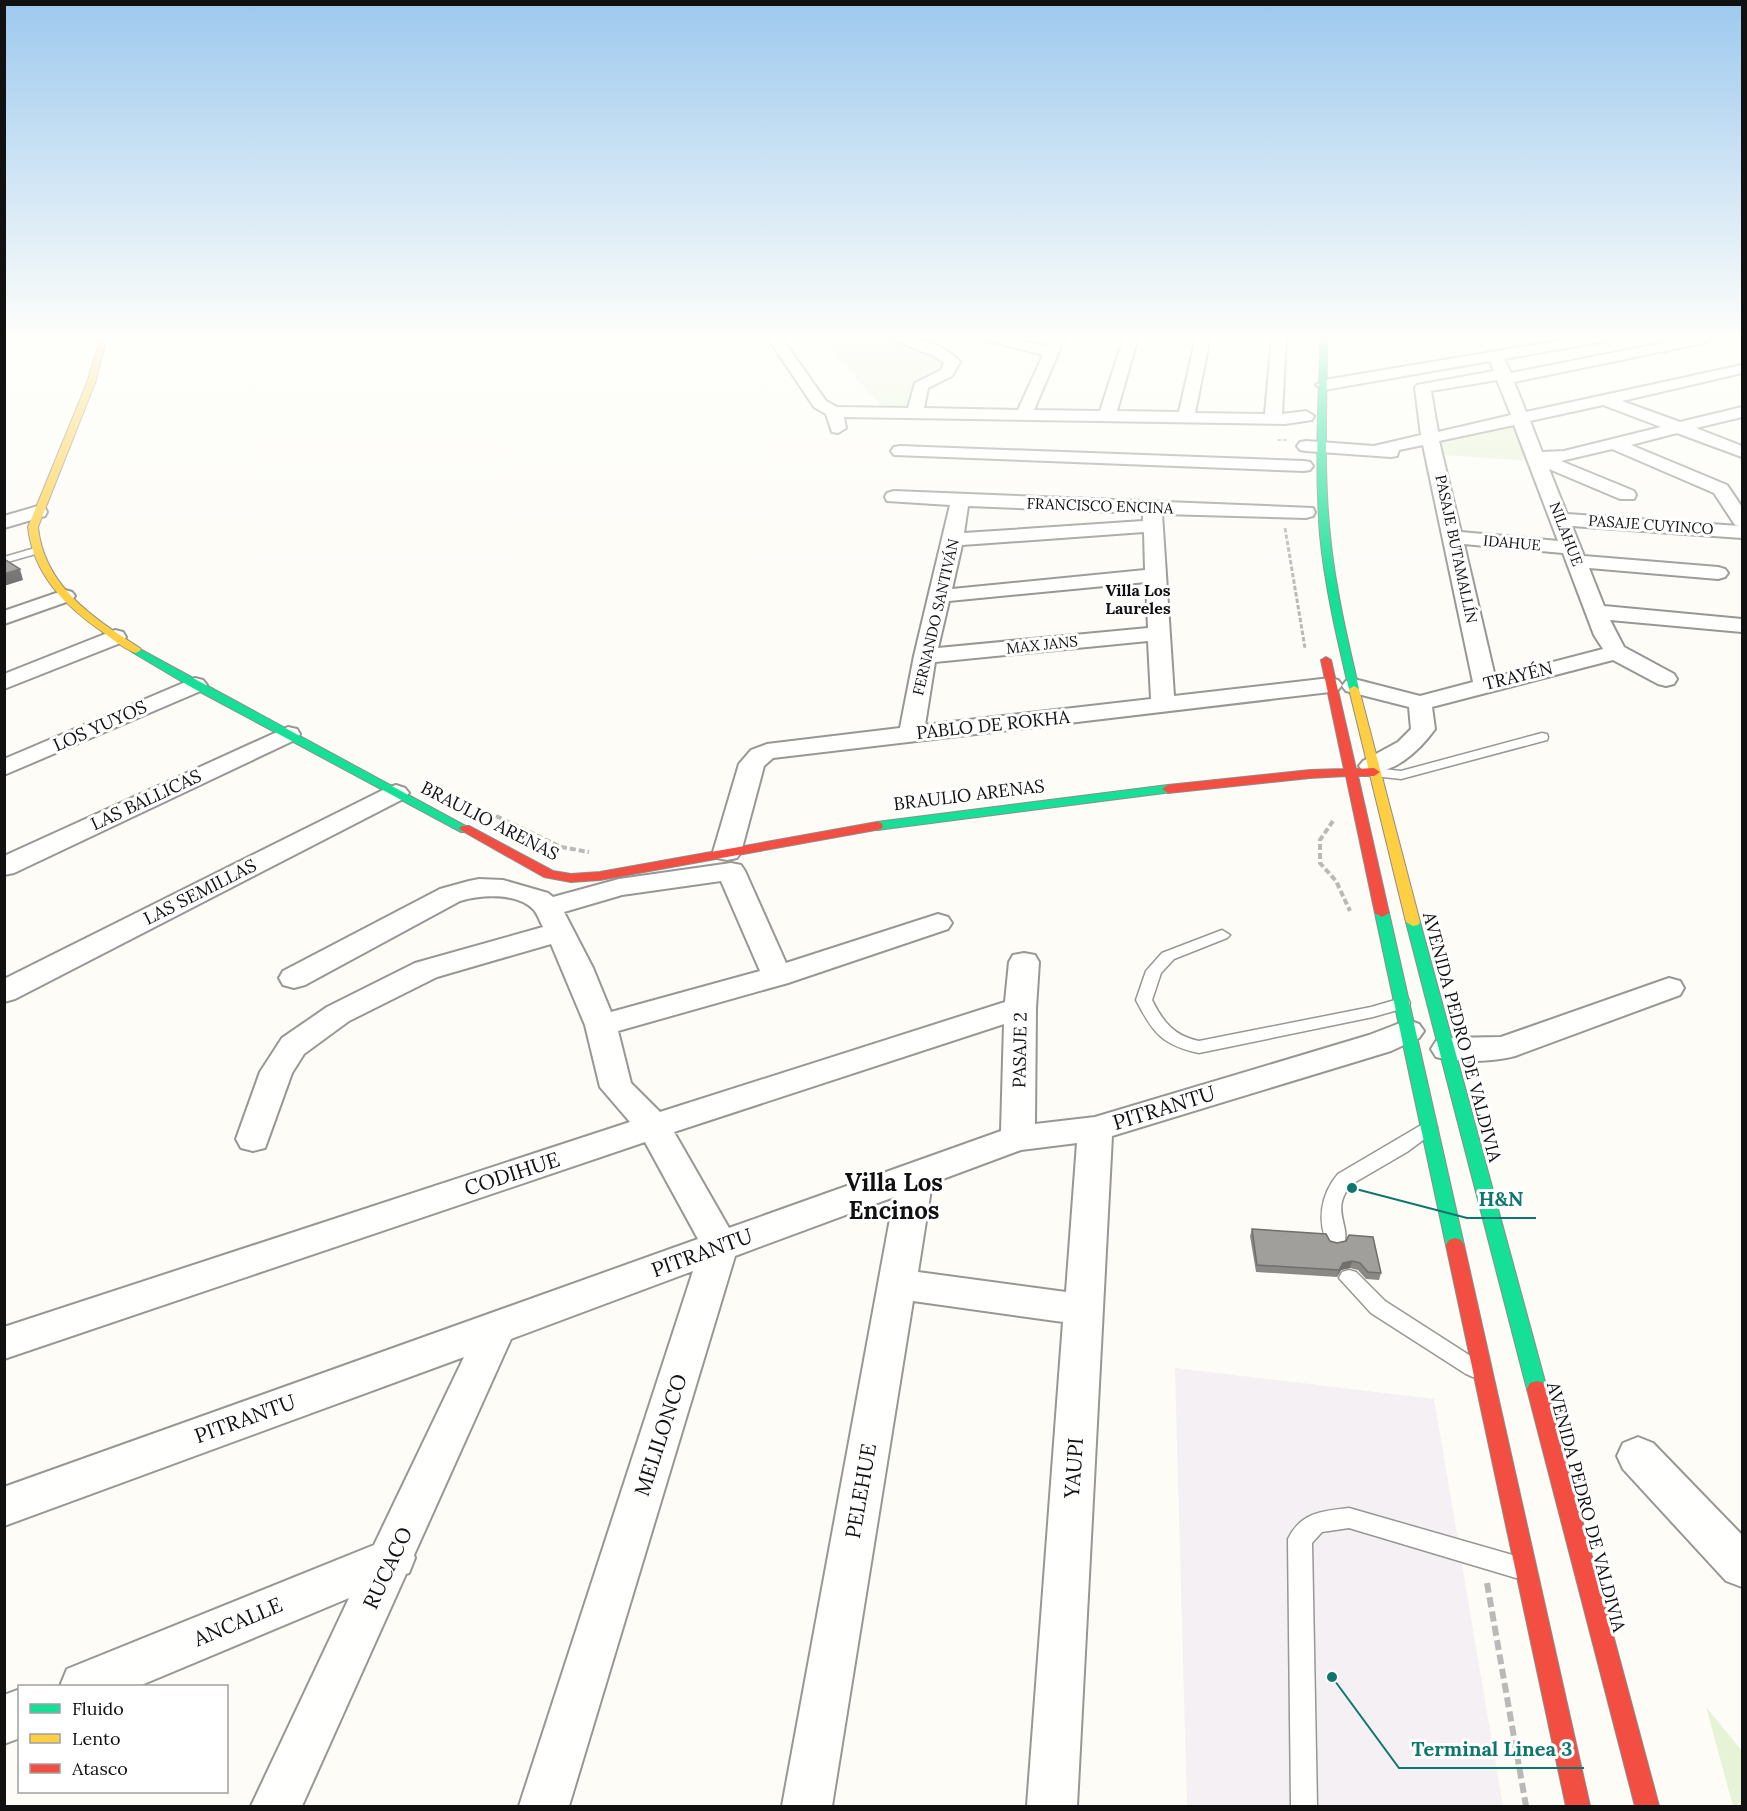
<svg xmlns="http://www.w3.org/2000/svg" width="1747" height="1811" font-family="Lora,serif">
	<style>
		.industrial { fill: #f5f0f3 }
		.green { fill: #e7f3d7 }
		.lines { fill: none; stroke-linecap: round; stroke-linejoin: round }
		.lane-casing { stroke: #979795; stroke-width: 3 }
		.street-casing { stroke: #979795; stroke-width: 4 }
		.fast-casing { stroke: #8e8d8b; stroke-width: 2 }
		.slow-casing { stroke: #8e8d8b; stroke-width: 2 }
		.jam-casing { stroke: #8e8d8b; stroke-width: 2 }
		.path-far3 { stroke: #b9b9b8; stroke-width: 2; stroke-dasharray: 4 1.5; stroke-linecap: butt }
		.path-far2 { stroke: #b9b9b8; stroke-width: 3; stroke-dasharray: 4.5 2; stroke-linecap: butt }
		.path-far1 { stroke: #b9b9b8; stroke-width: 4; stroke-dasharray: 6 3; stroke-linecap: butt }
		.path { stroke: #b9b9b8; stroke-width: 6; stroke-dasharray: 10 4.5; stroke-linecap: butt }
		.lane { fill: #fffffe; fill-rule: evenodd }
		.street { fill: #fffffe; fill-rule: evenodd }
		.fast { fill: #16e098; fill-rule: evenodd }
		.slow { fill: #ffcf43; fill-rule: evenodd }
		.jam { fill: #f24e42; fill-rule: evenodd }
		.wall { fill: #8a8986 }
		.shaded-wall { fill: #716f6d }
		.building { fill: #a19f9c; stroke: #716f6d; stroke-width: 1.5 }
		.labels { text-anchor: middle; stroke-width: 6; stroke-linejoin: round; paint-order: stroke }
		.far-street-label { font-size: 15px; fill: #111; stroke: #fff }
		.far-neighbourhood-label { font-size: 16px; font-weight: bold; fill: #111; stroke: #fff }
		.street-label { font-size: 18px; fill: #111; stroke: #fff }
		.near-street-label { font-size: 21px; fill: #111; stroke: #fff }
		.near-neighbourhood-label { font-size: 24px; font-weight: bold; fill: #111; stroke: #fff }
		.leader { fill: none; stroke: #0f766e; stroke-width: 2 }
		.callout-dot { fill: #0f766e; stroke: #fff; stroke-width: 2 }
		.callout-label { font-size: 20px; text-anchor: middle; font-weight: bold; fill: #0f766e; stroke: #fff; stroke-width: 6; stroke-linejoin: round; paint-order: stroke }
	</style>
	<rect width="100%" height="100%" fill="#fdfcf7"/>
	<path class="industrial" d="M1175 1368 1434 1399 1503 1806H1187Z"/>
	<g class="green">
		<path d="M822 337H889L938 358 943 366C937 376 926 374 918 381 910 387 911 400 905 408L886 412Z"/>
		<path d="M1514 422 1528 461 1444 455 1440 439Z"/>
		<path d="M1706 1707 1742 1751V1806H1733Z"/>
	</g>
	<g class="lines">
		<defs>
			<g id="lane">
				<path d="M35 548 40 551 39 553 4 563V557Z"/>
				<path d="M1542 733 1547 734 1548 737 1547 740 1401 779 1374 776 1367 772 1374 768 1401 771Z"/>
				<path d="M1222 930 1230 935 1227 938 1174 959 1161 973 1152 1000C1163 1022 1174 1036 1199 1041L1371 1007 1402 998 1408 999 1410 1003 1408 1007 1373 1017 1199 1053C1162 1045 1153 1033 1136 1000L1146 971 1162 953Z"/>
				<path d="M1428 1121 1434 1122 1437 1127 1434 1132 1407 1152 1352 1184C1328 1210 1353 1227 1343 1246L1336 1248 1329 1246C1316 1222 1321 1194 1338 1174Z"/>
				<path d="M1349 1270 1356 1272 1385 1301 1480 1362 1483 1368 1480 1374 1473 1377 1466 1374 1371 1313 1339 1278 1342 1272Z"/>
				<path d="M1349 1508 1516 1556 1524 1559 1528 1567 1524 1575 1516 1578 1349 1528 1322 1532 1312 1543 1317 1806H1291L1288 1539C1301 1512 1323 1511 1349 1508Z"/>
			</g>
			<g id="street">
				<path d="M767 337H781L826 401 837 407 908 408 915 383 941 370 944 363 934 356 893 340 891 337C913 336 944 343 960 362L952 376 928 388 924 408 1018 410 1043 355 986 340 984 337H1008L1046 347 1051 337H1065L1034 410 1100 411 1124 337H1138L1117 411 1179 412 1196 337H1210L1195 413 1265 414 1272 337H1286L1282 414 1306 411 1314 416 1312 420 1285 424 844 417 846 428 838 433 832 432 826 414 814 407Z"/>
				<path d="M1581 337H1613L1606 341 1504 359 1511 373 1692 337H1709L1710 339 1703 343 1514 382 1526 412 1742 365V373L1622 401 1680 422 1742 407V417L1696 428 1742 446V457L1677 433 1631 445 1727 485 1742 507V538L1572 526 1584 556 1718 567 1725 569 1728 573 1725 577 1718 579 1589 568 1604 606 1742 619V632L1610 620 1624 647 1674 674 1677 679 1674 684 1666 686 1658 684 1613 660 1432 707 1435 729C1420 750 1391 778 1363 771L1359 766 1363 761 1398 742 1411 729 1409 707 1346 691 1342 686 1346 681 1354 679 1420 696 1473 682 1423 445 1399 450 1397 456 1391 457 1306 451 1300 450 1297 446 1300 442 1306 441 1374 446 1421 435 1415 388 1417 385 1494 371 1490 361 1324 390 1316 385 1324 380ZM1497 380 1511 415 1438 432 1431 391ZM1603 405 1661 427 1564 451 1542 452 1530 421ZM1514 425 1558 541 1461 532 1439 441ZM1612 449 1714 493 1735 525 1739 526 1567 514 1549 469 1620 499H1634L1636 495 1634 491 1561 461ZM1464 544 1563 553 1594 635 1603 649 1495 677Z"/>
				<path d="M900 446 1304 461 1310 462 1313 466 1310 470 1304 471 894 455 891 451 894 447Z"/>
				<path d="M894 491 1313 508 1315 512 1313 516 1306 518 1162 514 1174 696 1330 678 1338 680 1342 685 1338 690 1330 692 773 758 764 766 741 852 737 858 727 860 717 858 713 852 739 764 751 750 767 744 900 728 914 656 950 505 887 501 885 497 887 493ZM968 506 1143 513V521L964 533ZM1144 532 1145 570 952 589 962 545ZM1146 582 1148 628 938 648 949 601ZM1148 641 1151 699 925 725 935 662Z"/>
				<path d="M38 506 45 508 47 512 45 516 4 528V516Z"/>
				<path d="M65 590 72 592 75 596 72 600 4 624V611Z"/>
				<path d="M115 630 123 632 126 637 123 642 4 689V674Z"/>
				<path d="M195 678 203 680 207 685 203 690 4 775V759Z"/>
				<path d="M288 727 297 729 300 734 297 739 14 873 4 875V856Z"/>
				<path d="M396 785 405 788 409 793 405 798 15 999 4 1002V979L387 788Z"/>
				<path d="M731 863 741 865 745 871 786 963 938 914 948 917 952 923 948 929 788 983 618 1031 631 1083 660 1112 1005 1002 1009 962 1013 955 1024 953 1035 955 1039 962 1036 1008 1035 1124 1095 1117 1369 1035 1408 1020 1419 1024 1424 1031 1419 1038 1391 1051 1112 1136 1077 1806H1027L1063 1322 913 1301 832 1806H782L894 1197 735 1256 569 1806H519L693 1271 511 1339 414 1555 415 1558 409 1573 406 1574 302 1806H251L349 1598 139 1686H60L67 1669 374 1545 464 1357 4 1526V1487L698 1239 645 1142 4 1359V1327L630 1122 600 1087 585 1025 551 944 437 977 349 1021 304 1054 292 1073 265 1148 253 1151 241 1148 236 1139 260 1072 282 1038 327 1007 415 963 543 927C540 922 538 915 534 910 517 892 481 895 460 901L305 985 294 988 283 985 279 978 283 971 440 889 469 881 479 879 503 880 548 893 553 897 619 879ZM721 881 760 971 611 1012 593 968 564 912 622 895ZM1004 1024 1001 1131 729 1228 674 1132ZM1077 1143 1066 1292 918 1272 932 1183 1021 1150Z"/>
				<path d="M1669 978 1680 981 1684 988 1680 995 1515 1056C1492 1062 1459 1063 1436 1057L1431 1049 1436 1041 1447 1038 1501 1037Z"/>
				<path d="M1638 1437 1653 1443 1742 1535V1587L1726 1581 1623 1469 1617 1456 1623 1443Z"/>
				<path d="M20 1689V1738L4 1744V1695Z"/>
			</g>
			<g id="fast">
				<path d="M1321 337H1327C1327 403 1323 469 1330 535 1335 587 1347 638 1359 689L1354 692 1349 689C1337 638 1325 587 1320 535 1315 469 1318 402 1321 337Z"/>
				<path d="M136 647 471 829 469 832H461L191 687 132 652 131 650Z"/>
				<path d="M1168 785 1174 789 1172 792 877 830 871 826 877 822Z"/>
				<path d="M1382 909 1389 913 1464 1245 1461 1250 1455 1252 1449 1250 1446 1245 1375 913Z"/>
				<path d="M1413 918 1420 922 1547 1389 1544 1395 1537 1397 1530 1395 1527 1389 1406 922Z"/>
			</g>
			<g id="slow">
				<path d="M101 337H107L95 383 38 527C44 586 93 618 140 648L141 650 136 653C125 650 114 640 104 633 66 607 33 575 28 527L87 383Z"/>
				<path d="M1354 686 1359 689 1420 922 1418 925 1413 926 1406 922 1349 689Z"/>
			</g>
			<g id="jam">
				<path d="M1326 657 1331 660 1356 769 1374 768 1380 772 1374 776H1358L1389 913 1382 917 1375 913 1346 776 1310 778 1168 793 1162 789 1168 785 1310 770 1344 769 1321 660Z"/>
				<path d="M877 822 881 823 883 826 881 829 600 880 571 882 544 877 459 829 461 826H469L553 871 571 874 600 872Z"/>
				<path d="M1455 1238 1461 1240 1464 1245 1590 1806H1566L1446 1245 1449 1240Z"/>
				<path d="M1537 1381 1544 1383 1547 1389 1659 1806H1635L1527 1389 1530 1383Z"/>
			</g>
		</defs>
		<use href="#lane" class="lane-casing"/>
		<use href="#street" class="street-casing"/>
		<use href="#fast" class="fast-casing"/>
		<use href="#slow" class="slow-casing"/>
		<use href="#jam" class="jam-casing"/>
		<path class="path-far3" d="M1277 440H1287"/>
		<path class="path-far2" d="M1285 528 1305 648"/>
		<g class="path-far1">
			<path d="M496 816 561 847 589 852"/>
			<path d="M1333 821 1320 840V863L1336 881 1350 911"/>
		</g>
		<path class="path" d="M1487 1583 1526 1806"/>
		<use href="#lane" class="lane"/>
		<use href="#street" class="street"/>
		<use href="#fast" class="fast"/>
		<use href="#slow" class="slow"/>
		<use href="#jam" class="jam"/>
	</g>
	<path class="wall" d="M1252 1229 1330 1241 1381 1273 1379 1280 1366 1279 1358 1270 1350 1268 1341 1270 1337 1277 1256 1272 1250 1236Z"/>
	<g class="shaded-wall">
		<path d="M20 569 23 580 4 586V574Z"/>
		<path d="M1352 1261 1350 1268 1341 1270 1337 1277 1339 1270 1343 1263Z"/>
	</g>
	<g class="building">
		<path d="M4 559 20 569 4 574Z"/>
		<path d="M1252 1229 1326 1234 1330 1241 1337 1243 1346 1241 1349 1235 1373 1237 1381 1273 1368 1272 1360 1263 1352 1261 1343 1263 1339 1270 1257 1265Z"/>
	</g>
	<linearGradient id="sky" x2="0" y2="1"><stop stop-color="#9dc9ee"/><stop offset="0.57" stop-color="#fefefb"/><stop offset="1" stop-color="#fefefb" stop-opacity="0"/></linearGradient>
	<rect width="1747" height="590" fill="url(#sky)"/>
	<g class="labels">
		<g class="far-street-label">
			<text transform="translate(1100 506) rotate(2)" y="5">FRANCISCO ENCINA</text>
			<text transform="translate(1651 525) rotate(4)" y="5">PASAJE CUYINCO</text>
			<text transform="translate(1566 534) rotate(69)" y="5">NILAHUE</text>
			<text transform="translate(1512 543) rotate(5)" y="5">IDAHUE</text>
			<text transform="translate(1456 549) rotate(78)" y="5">PASAJE BUTAMALLÍN</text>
			<text transform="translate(936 617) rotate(-77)" y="5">FERNANDO SANTIVÁN</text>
			<text transform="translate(1042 645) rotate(-6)" y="5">MAX JANS</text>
		</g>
		<g class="far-neighbourhood-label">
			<text x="1138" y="596">Villa Los<tspan x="1138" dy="18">Laureles</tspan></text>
		</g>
		<g class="street-label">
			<text transform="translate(1518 676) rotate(-14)" y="6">TRAYÉN</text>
			<text transform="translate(993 725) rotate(-6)" y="6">PABLO DE ROKHA</text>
			<text transform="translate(100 726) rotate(-24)" y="6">LOS YUYOS</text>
			<text transform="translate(969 795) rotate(-7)" y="6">BRAULIO ARENAS</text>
			<text transform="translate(146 800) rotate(-25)" y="6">LAS BALLICAS</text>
			<text transform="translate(490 821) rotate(27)" y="6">BRAULIO ARENAS</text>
			<text transform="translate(200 892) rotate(-27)" y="6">LAS SEMILLAS</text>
			<text transform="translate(1462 1037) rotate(75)" y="6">AVENIDA PEDRO DE VALDIVIA</text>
			<text transform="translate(1020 1050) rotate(-89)" y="6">PASAJE 2</text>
			<text transform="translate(1586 1507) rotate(75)" y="6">AVENIDA PEDRO DE VALDIVIA</text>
		</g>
		<g class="near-street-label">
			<text transform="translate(1164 1108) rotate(-17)" y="7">PITRANTU</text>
			<text transform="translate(512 1174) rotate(-18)" y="7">CODIHUE</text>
			<text transform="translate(702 1253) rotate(-20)" y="7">PITRANTU</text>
			<text transform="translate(245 1419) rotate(-20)" y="7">PITRANTU</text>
			<text transform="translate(661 1435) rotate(-72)" y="7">MELILONCO</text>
			<text transform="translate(1074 1468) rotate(-86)" y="7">YAUPI</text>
			<text transform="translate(861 1491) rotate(-80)" y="7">PELEHUE</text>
			<text transform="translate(388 1568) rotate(-65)" y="7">RUCACO</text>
			<text transform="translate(238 1622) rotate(-23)" y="7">ANCALLE</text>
		</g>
		<g class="near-neighbourhood-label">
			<text x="894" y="1191">Villa Los<tspan x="894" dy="28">Encinos</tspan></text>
		</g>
	</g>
	<path class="leader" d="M1352 1188L1467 1218H1536M1332 1677L1399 1768H1584"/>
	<g class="callout-dot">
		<circle cx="1352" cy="1188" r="6"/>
		<circle cx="1332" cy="1677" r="6"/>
	</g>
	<g class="callout-label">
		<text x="1501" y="1206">H&amp;N</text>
		<text x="1492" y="1756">Terminal Linea 3</text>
	</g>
	<rect width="1747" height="1811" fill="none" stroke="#111111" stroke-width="12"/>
	<rect x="18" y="1685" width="210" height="108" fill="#ffffff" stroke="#a0a0a0" stroke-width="1.5"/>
	<rect x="30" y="1704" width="30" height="9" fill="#16e098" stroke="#a0a0a0" stroke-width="1.5"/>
	<text x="72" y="1715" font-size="18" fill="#111111">Fluido</text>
	<rect x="30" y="1734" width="30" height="9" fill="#ffcf43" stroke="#a0a0a0" stroke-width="1.5"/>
	<text x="72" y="1745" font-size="18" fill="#111111">Lento</text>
	<rect x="30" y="1764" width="30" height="9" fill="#f24e42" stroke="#a0a0a0" stroke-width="1.5"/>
	<text x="72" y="1775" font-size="18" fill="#111111">Atasco</text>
</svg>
